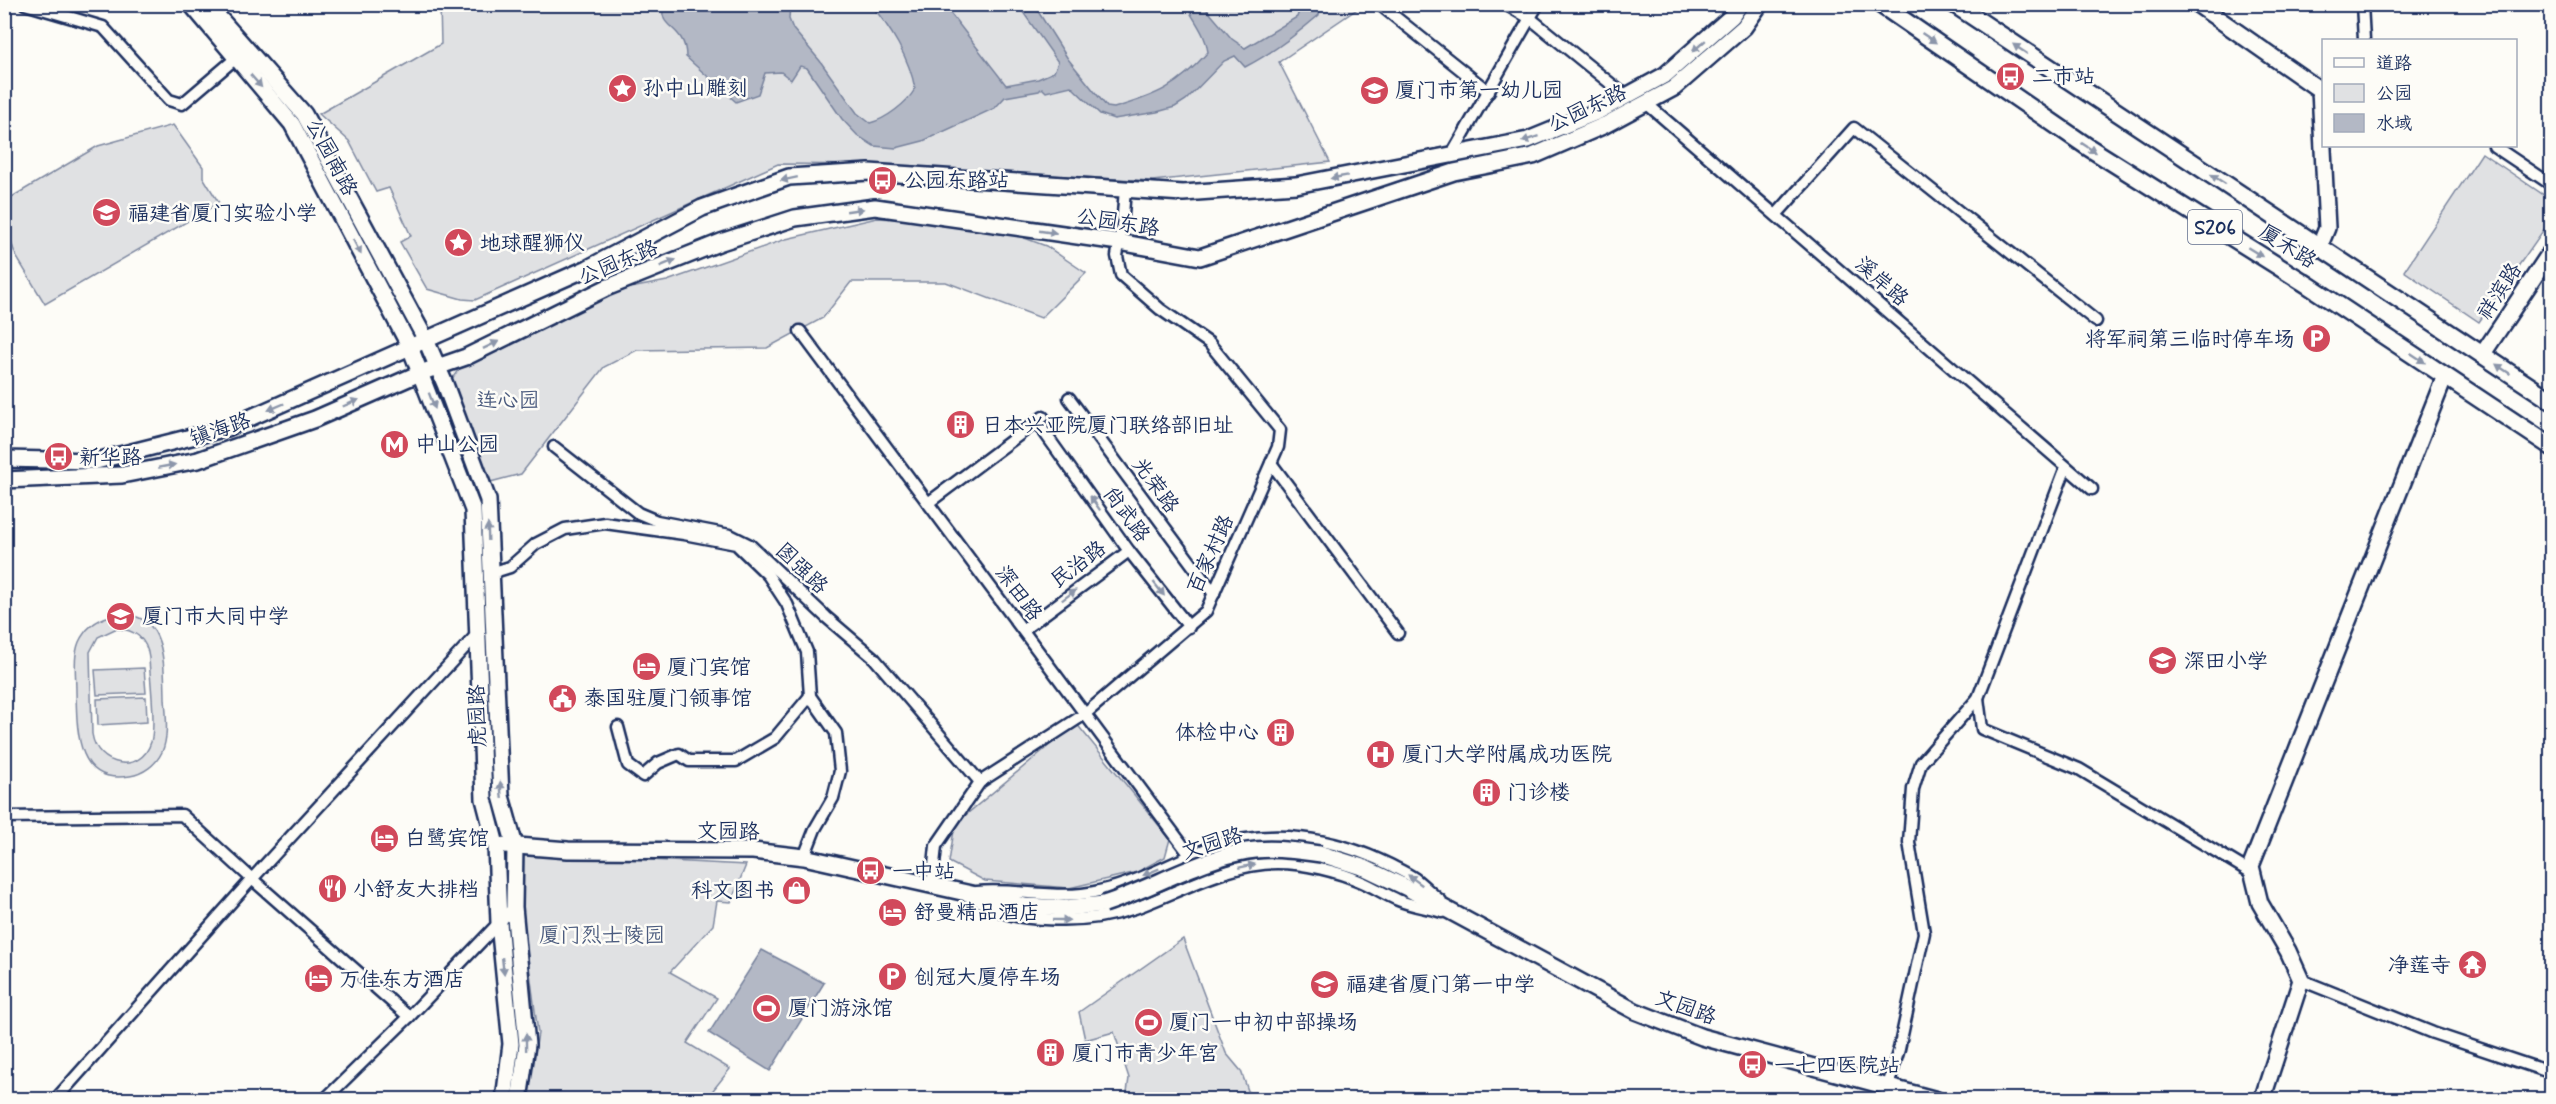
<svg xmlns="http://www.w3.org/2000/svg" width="2556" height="1104" font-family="Mynerve,'LXGW WenKai TC',sans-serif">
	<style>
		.green { fill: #e0e1e3; stroke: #7e88a0; stroke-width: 1.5; fill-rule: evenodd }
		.water { fill: #b3b8c5; stroke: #76819c; stroke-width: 1.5 }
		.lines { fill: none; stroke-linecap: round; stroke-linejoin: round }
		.street-casing { stroke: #1b2f5e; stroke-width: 15 }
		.secondary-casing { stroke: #1b2f5e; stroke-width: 20 }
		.primary-casing { stroke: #1b2f5e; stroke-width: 21 }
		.street { stroke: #fdfcf7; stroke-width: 10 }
		.secondary { stroke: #fdfcf7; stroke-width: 15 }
		.primary { stroke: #fdfcf7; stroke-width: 16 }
		.secondary-bridge-casing { stroke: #1b2f5e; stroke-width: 20; stroke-linecap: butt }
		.secondary-bridge { stroke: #fdfcf7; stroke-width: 15 }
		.oneway { fill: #8c96aa }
		.labels { text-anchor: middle; stroke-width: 5; stroke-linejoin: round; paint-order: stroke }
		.shield { fill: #fdfcf7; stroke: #5f6c8c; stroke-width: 1.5 }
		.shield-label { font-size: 20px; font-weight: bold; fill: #1b2f5e }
		.poi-label { font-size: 21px; fill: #1b2f5e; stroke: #fdfcf7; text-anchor: start }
		.street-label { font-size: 21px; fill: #1b2f5e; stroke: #fdfcf7 }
		.park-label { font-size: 21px; fill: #4c5c7f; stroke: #fdfcf7 }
	</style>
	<rect width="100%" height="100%" fill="#fdfcf7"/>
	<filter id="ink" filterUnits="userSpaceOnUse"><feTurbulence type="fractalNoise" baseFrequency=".0167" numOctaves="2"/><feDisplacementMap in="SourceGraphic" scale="12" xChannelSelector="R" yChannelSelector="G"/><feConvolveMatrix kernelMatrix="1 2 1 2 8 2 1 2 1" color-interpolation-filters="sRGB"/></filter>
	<g filter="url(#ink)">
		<g class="green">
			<path d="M440 5H1363L1279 62 1330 162 1152 181 876 165 778 164 475 300 462 299 427 289 400 242 411 236 389 188 376 192 349 141 319 114 441 44Z"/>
			<path d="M173 125 203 167V177L219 203 45 304 16 256 5 225V201L98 146Z"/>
			<path d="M2482 153 2551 200 2552 218 2479 322 2404 271Z"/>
			<path d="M877 218 984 223 1046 246 1086 273 1041 318 946 282H851L823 318 767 348 637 350 604 367 521 474 479 485 444 390 470 353 610 292 667 281 786 239Z"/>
			<path d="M110 616C166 606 164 660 165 698 166 716 169 736 162 752 156 765 143 774 130 776 75 786 77 727 76 692 76 675 73 657 79 642 85 629 96 620 110 616ZM115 629C134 628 147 639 149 658 150 679 156 724 151 742 141 775 97 767 92 734L90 652 98 637Z"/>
			<path d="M144 668 146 693 97 695 95 670Z"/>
			<path d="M146 697 147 722 98 725 97 699Z"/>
			<path d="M1076 723 1170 839 1165 857 1137 872 1069 888 985 881 949 862 955 824Z"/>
			<path d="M514 853 746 865 731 902 717 901 713 925 670 972 717 998 687 1043 730 1069 706 1099H524L530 1083 538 1033Z"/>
			<path d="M1183 939 1226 1053 1241 1071 1251 1099H1126L1129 1078 1114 1032 1085 1040 1079 1012Z"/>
		</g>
		<g class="water">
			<path d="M712 5H790L789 19 793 29 820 61 857 113 870 123C886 119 907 103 915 89 910 59 890 27 871 5H944L1006 85 1038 79 1054 72 1058 62 1018 5H1034L1068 59 1107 107 1114 108C1158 95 1178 86 1208 52 1206 34 1194 21 1186 5H1203L1232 39 1245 48 1297 17 1299 11 1295 5H1320L1319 15C1296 35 1272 53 1245 67L1235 56 1224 61 1186 100 1175 107 1157 112 1114 119 1100 114 1071 86 1046 92 1042 88 1039 91 1005 97 995 108 923 141 896 148 874 146 858 136 842 119 807 68 800 66 791 80 781 72 765 73 758 94 736 102 686 57C686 50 685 44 681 38 672 24 660 25 663 5L711 7Z"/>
			<path d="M762 950 824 983 770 1071 709 1033Z"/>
		</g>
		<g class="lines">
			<defs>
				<g id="street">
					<path d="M25 4 103 27 169 100 182 104 236 58"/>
					<path d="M1379 4 1489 92"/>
					<path d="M1505 4 1531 19 1626 96"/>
					<path d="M2362 4 2364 40"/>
					<path d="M1646 103 2092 489"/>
					<path d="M2494 146 2552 185"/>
					<path d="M1451 156 1538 4"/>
					<path d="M1776 215 1854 128 2096 321"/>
					<path d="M800 331 1207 878"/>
					<path d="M1069 398 1214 594"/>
					<path d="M1037 422 1129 551 1189 627"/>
					<path d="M554 447 638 513 657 521 730 535 750 545 826 617 874 658 980 782"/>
					<path d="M1271 463 1398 633"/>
					<path d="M928 503 1043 417"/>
					<path d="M491 573 510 567 536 544 565 529 605 523 684 534 736 544 768 575 787 604 807 652 810 696 836 733 840 771 833 798 815 829 804 857"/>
					<path d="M1023 630 1129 551"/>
					<path d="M480 631 252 879 409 1017 514 907"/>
					<path d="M1978 698 1982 729 2079 769 2252 873"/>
					<path d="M618 727 628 765 643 776 658 763 679 754 689 761H736L775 738 810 696"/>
					<path d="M4 817 182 815 252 879 55 1100"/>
					<path d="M932 884 936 846 980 782 1085 714 1206 611 1278 447 1280 430 1209 343 1160 309 1121 275 1117 256 1122 227 1125 189"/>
					<path d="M977 892C1018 888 1058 901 1099 891 1138 883 1173 862 1209 848 1269 827 1334 837 1390 865 1398 869 1407 873 1414 878 1423 885 1432 894 1441 901"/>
					<path d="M976 899C1000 914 1017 918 1045 919 1075 921 1106 918 1135 908 1182 891 1226 864 1277 863 1304 863 1337 871 1362 882 1374 887 1386 895 1398 900 1412 906 1428 908 1442 912"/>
					<path d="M2301 980 2433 1033 2552 1073"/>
					<path d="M1888 1086 1899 1049 1924 933 1909 842 1913 789 1921 763 1978 698 2066 467"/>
					<path d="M324 1100 409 1017"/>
				</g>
				<g id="secondary">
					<path d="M191 4 292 124 410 347 473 510 484 799 496 845 499 923 511 1044 504 1100"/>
					<path d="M207 4 304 114 426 340 445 384 488 500 501 796 515 846 514 907 527 1045 519 1100"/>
					<path d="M2197 4 2320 90 2327 228 2320 245"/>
					<path d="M2482 355 2552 250"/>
					<path d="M4 459 96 461 227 428 588 268 702 208 789 177 869 172 1183 193 1296 185 1528 140 1599 111 1665 75 1732 16 1740 4"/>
					<path d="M4 480 122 475 198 460 315 419 420 373 466 357 606 288 721 242 795 218 875 207 1119 242 1200 257 1454 172 1533 156 1605 125 1674 88 1744 27 1760 4"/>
					<path d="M505 845 568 850 753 851 804 857 1025 906 1066 908 1104 904"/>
					<path d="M1321 854 1365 868 1405 887 1635 1011 1702 1037 1937 1100"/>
					<path d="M2262 1100 2301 980 2288 951 2260 903 2251 866 2445 376"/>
				</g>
				<g id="primary">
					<path d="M1880 4 2088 147 2308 285 2552 447"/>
					<path d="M1954 4 2552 401"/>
				</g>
			</defs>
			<use href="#street" class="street-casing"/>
			<use href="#secondary" class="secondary-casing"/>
			<use href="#primary" class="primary-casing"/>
			<use href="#street" class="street"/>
			<use href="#secondary" class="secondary"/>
			<use href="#primary" class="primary"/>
			<defs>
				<path id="secondary-bridge" d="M1104 904C1150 889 1200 859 1247 851 1272 847 1296 851 1321 854"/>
			</defs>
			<use href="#secondary-bridge" class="secondary-bridge-casing"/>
			<use href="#secondary-bridge" class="secondary-bridge"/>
		</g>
		<defs><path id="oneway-solid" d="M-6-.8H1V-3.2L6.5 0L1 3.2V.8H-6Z" transform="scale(1.5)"/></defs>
		<g class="oneway">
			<use href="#oneway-solid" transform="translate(1929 38) rotate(34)"/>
			<use href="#oneway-solid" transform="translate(1699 46) rotate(139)"/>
			<use href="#oneway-solid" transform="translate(2020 49) rotate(-146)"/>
			<use href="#oneway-solid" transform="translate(256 81) rotate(49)"/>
			<use href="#oneway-solid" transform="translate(1530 139) rotate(162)"/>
			<use href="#oneway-solid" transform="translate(2089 148) rotate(33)"/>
			<use href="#oneway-solid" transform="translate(1339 177) rotate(170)"/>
			<use href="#oneway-solid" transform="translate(789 179) rotate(168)"/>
			<use href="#oneway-solid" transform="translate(2218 179) rotate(-147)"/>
			<use href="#oneway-solid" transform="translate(855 210) rotate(-8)"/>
			<use href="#oneway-solid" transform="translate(1048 232) rotate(8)"/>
			<use href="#oneway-solid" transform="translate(357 247) rotate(62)"/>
			<use href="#oneway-solid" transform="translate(2255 252) rotate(32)"/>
			<use href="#oneway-solid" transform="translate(668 263) rotate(-22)"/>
			<use href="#oneway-solid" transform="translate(491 345) rotate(-26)"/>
			<use href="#oneway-solid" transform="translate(2418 358) rotate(34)"/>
			<use href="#oneway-solid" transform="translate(2503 369) rotate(-146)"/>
			<use href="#oneway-solid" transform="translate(432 401) rotate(69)"/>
			<use href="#oneway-solid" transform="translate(351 403) rotate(-23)"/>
			<use href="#oneway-solid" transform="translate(276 407) rotate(157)"/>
			<use href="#oneway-solid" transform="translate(167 466) rotate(-11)"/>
			<use href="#oneway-solid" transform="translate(1095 503) rotate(-125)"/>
			<use href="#oneway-solid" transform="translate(488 532) rotate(-92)"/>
			<use href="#oneway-solid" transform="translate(1159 589) rotate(52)"/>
			<use href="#oneway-solid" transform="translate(1069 595) rotate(-37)"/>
			<use href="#oneway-solid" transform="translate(501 790) rotate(-95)"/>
			<use href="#oneway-solid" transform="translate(1247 866) rotate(-12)"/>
			<use href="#oneway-solid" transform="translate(1151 872) rotate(157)"/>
			<use href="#oneway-solid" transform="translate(1415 880) rotate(-144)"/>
			<use href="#oneway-solid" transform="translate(1061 920) rotate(1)"/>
			<use href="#oneway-solid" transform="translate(503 966) rotate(84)"/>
			<use href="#oneway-solid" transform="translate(526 1042) rotate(-91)"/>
		</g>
	</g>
	<defs>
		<symbol id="bus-disc" viewBox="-11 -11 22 22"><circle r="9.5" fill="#d1495b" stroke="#fdfcf7"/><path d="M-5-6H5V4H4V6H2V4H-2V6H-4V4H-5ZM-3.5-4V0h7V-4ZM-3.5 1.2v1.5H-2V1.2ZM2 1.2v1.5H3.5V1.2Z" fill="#fff"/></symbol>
		<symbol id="sight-disc" viewBox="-11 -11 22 22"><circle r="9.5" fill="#d1495b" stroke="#fdfcf7"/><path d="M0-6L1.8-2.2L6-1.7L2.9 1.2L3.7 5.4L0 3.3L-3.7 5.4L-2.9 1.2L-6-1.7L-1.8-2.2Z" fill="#fff"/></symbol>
		<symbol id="school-disc" viewBox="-11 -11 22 22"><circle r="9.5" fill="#d1495b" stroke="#fdfcf7"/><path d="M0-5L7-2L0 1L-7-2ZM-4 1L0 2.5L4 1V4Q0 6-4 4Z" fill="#fff"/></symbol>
		<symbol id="parking-disc" viewBox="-11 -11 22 22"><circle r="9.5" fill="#d1495b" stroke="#fdfcf7"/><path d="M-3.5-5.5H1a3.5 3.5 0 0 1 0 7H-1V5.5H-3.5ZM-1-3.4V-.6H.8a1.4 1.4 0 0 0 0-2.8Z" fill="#fff"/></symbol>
		<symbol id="building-disc" viewBox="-11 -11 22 22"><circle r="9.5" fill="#d1495b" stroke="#fdfcf7"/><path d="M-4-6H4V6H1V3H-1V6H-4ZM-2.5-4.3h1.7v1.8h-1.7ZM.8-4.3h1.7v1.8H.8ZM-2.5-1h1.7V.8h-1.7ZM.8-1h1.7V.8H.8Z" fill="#fff"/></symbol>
		<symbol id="metro-disc" viewBox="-11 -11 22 22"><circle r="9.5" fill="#d1495b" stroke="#fdfcf7"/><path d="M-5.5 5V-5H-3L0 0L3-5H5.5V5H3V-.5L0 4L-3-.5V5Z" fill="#fff"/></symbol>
		<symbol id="hotel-disc" viewBox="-11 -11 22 22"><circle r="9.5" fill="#d1495b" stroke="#fdfcf7"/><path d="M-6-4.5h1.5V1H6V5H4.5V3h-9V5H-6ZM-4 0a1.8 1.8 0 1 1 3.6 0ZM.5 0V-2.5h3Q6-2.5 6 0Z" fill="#fff"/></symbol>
		<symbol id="civic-disc" viewBox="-11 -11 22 22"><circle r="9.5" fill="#d1495b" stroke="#fdfcf7"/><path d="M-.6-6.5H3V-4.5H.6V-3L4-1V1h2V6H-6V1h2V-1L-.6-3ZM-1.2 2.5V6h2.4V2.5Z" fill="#fff"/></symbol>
		<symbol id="hospital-disc" viewBox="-11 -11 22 22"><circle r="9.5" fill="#d1495b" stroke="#fdfcf7"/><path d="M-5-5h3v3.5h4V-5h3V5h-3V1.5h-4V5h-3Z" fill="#fff"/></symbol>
		<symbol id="restaurant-disc" viewBox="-11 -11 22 22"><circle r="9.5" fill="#d1495b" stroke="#fdfcf7"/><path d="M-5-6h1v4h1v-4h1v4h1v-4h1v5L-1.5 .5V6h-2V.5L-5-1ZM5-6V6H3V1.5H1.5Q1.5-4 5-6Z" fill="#fff"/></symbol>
		<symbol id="shop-disc" viewBox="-11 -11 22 22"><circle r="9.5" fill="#d1495b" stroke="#fdfcf7"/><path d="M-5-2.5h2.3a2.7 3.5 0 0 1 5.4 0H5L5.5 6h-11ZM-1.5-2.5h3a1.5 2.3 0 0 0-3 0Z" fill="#fff"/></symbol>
		<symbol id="temple-disc" viewBox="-11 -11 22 22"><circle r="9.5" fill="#d1495b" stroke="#fdfcf7"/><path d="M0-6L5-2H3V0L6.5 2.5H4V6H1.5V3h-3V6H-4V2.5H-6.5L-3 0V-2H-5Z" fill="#fff"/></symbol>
		<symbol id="stadium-disc" viewBox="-11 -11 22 22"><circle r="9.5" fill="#d1495b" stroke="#fdfcf7"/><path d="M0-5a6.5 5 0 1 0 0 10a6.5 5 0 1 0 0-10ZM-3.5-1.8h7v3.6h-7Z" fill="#fff"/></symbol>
	</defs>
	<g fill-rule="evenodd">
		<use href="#bus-disc" x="1994" y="60" width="33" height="33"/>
		<use href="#sight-disc" x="606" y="72" width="33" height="33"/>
		<use href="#school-disc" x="1358" y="74" width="33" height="33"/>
		<use href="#bus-disc" x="866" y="164" width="33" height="33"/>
		<use href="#school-disc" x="90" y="196" width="33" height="33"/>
		<use href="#sight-disc" x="442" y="226" width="33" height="33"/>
		<use href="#parking-disc" x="2300" y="322" width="33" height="33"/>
		<use href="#building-disc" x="944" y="408" width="33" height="33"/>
		<use href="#metro-disc" x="378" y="428" width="33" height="33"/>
		<use href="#bus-disc" x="42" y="440" width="33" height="33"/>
		<use href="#school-disc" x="104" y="600" width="33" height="33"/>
		<use href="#school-disc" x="2146" y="644" width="33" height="33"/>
		<use href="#hotel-disc" x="630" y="650" width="33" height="33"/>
		<use href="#civic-disc" x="546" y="682" width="33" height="33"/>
		<use href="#building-disc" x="1264" y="716" width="33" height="33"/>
		<use href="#hospital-disc" x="1364" y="738" width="33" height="33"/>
		<use href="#building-disc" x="1470" y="776" width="33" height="33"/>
		<use href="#hotel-disc" x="368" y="822" width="33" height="33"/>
		<use href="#bus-disc" x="854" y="854" width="33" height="33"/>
		<use href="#restaurant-disc" x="316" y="872" width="33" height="33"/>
		<use href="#shop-disc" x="780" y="874" width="33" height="33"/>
		<use href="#hotel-disc" x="876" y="896" width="33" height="33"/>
		<use href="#temple-disc" x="2456" y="948" width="33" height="33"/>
		<use href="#parking-disc" x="876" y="960" width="33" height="33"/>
		<use href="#hotel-disc" x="302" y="962" width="33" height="33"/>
		<use href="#school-disc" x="1308" y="968" width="33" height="33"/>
		<use href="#stadium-disc" x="750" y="992" width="33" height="33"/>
		<use href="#stadium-disc" x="1132" y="1006" width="33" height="33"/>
		<use href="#building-disc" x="1034" y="1036" width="33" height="33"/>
		<use href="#bus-disc" x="1736" y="1048" width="33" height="33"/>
	</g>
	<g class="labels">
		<rect class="shield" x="2188" y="210" width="54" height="34" rx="4.5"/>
		<g class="shield-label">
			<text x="2215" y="234">S206</text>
		</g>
		<g class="poi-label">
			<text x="2032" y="83">二市站</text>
			<text x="643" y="95">孙中山雕刻</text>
			<text x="1395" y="97">厦门市第一幼儿园</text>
			<text x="904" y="187">公园东路站</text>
			<text x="128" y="220">福建省厦门实验小学</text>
			<text x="480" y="250">地球醒狮仪</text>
			<text x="2295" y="346" text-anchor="end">将军祠第三临时停车场</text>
			<text x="982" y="432">日本兴亚院厦门联络部旧址</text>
			<text x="415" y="451">中山公园</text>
			<text x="79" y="464">新华路</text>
			<text x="142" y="623">厦门市大同中学</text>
			<text x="2184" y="668">深田小学</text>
			<text x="667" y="674">厦门宾馆</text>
			<text x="584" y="705">泰国驻厦门领事馆</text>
			<text x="1259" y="739" text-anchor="end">体检中心</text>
			<text x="1402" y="761">厦门大学附属成功医院</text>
			<text x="1507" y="799">门诊楼</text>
			<text x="405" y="845">白鹭宾馆</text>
			<text x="892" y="878">一中站</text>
			<text x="353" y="896">小舒友大排档</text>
			<text x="775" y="897" text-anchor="end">科文图书</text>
			<text x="914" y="919">舒曼精品酒店</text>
			<text x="2451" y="972" text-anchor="end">净莲寺</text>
			<text x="914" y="984">创冠大厦停车场</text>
			<text x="339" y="986">万佳东方酒店</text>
			<text x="1346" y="991">福建省厦门第一中学</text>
			<text x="788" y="1015">厦门游泳馆</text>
			<text x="1169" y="1029">厦门一中初中部操场</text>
			<text x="1072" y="1060">厦门市青少年宫</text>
			<text x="1774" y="1072">一七四医院站</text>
		</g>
		<g class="street-label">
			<text transform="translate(1587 108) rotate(-25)" y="7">公园东路</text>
			<text transform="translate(332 157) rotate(62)" y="7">公园南路</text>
			<text transform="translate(1118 222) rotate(9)" y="7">公园东路</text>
			<text transform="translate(2288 246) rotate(32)" y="7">厦禾路</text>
			<text transform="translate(618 262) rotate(-23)" y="7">公园东路</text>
			<text transform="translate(1882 281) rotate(41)" y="7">溪岸路</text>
			<text transform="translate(2499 291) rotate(-57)" y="7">祥滨路</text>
			<text transform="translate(220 429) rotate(-19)" y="7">镇海路</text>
			<text transform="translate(1156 485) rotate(54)" y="7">光荣路</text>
			<text transform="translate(1127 514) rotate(54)" y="7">尚武路</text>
			<text transform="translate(1210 554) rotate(-66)" y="7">百家村路</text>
			<text transform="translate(1078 564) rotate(-37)" y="7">民治路</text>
			<text transform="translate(802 568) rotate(44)" y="7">图强路</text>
			<text transform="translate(1019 593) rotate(53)" y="7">深田路</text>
			<text transform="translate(477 716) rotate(-92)" y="7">虎园路</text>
			<text transform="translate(728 831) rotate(1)" y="7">文园路</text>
			<text transform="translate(1212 843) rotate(-17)" y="7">文园路</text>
			<text transform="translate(1686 1007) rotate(20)" y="7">文园路</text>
		</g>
		<g class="park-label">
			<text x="508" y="407">连心园</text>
			<text x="602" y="942">厦门烈士陵园</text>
		</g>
	</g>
	<rect width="2556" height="1104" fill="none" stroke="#fdfcf7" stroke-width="24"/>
	<rect x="12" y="12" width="2532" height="1080" fill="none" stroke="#1b2f5e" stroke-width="2" filter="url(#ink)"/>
	<rect x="2322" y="39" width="195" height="108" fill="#fdfcf7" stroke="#a3aaba" stroke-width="1.5"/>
	<rect x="2334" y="58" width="30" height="9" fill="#fdfcf7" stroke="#a3aaba" stroke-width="1.5"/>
	<text x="2376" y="69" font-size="18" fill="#1b2f5e">道路</text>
	<rect x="2334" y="84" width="30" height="18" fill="#e0e1e3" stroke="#a3aaba" stroke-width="1.5"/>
	<text x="2376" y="99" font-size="18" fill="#1b2f5e">公园</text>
	<rect x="2334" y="114" width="30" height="18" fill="#b3b8c5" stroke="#a3aaba" stroke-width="1.5"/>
	<text x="2376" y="129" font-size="18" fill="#1b2f5e">水域</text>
</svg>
